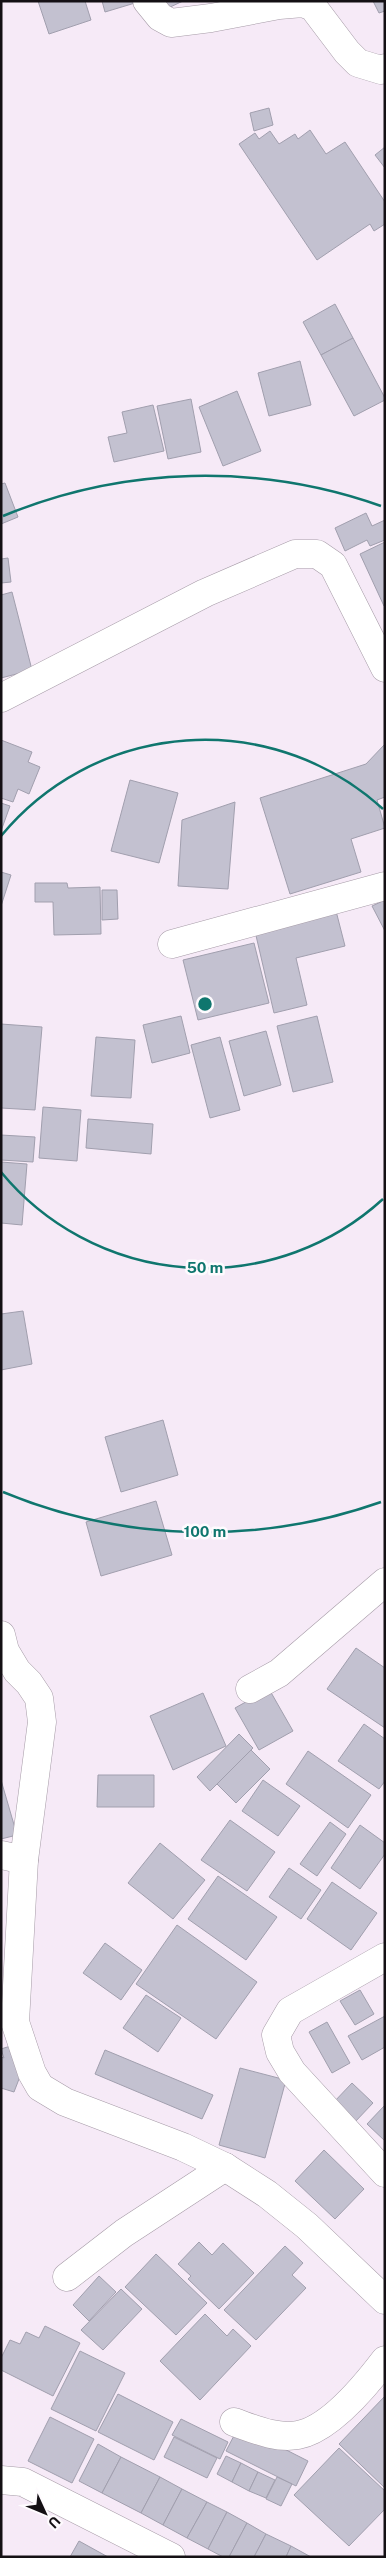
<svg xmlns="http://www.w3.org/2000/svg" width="386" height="2558" font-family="'Public Sans',sans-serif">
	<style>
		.building { fill: #c3c1d0; stroke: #a19fae }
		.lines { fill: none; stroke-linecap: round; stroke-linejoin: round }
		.minor-casing { stroke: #a69ba7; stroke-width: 29 }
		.minor { stroke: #fff; stroke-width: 28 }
		.ring { fill: none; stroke: #0f766e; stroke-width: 2.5 }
		.centre { fill: #0f766e; stroke: #fefbfe; stroke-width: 2.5 }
		.ring-label { font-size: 15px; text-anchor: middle; font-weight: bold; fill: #0f766e; stroke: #fefbfe; stroke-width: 5; stroke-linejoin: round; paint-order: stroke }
	</style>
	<rect width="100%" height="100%" fill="#f6eaf7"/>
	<g class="building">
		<path d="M38 1H85L91 20 49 34Z"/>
		<path d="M102 1H134L135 3 105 12Z"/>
		<path d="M163 1H183L166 9Z"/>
		<path d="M373 1H385V11L379 13Z"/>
		<path d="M269 108 273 125 254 131 250 113Z"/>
		<path d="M310 130 326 154 345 142 385 202V224L374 231 370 224 317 260 239 144 255 133 259 139 270 131 279 144 295 134 298 139Z"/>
		<path d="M385 147V168L375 155Z"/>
		<path d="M335 304 353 338 321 355 303 322Z"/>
		<path d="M353 338 385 398V400L354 416 321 355Z"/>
		<path d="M300 361 311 405 269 416 258 373Z"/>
		<path d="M237 391 261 451 223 466 199 407Z"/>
		<path d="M191 399 201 452 168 459 157 406Z"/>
		<path d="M153 405 164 451 114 462 108 437 127 433 122 412Z"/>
		<path d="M5 483 18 517 1 524V484Z"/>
		<path d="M366 513 372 526 385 520V540L370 546 367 540 345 551 335 528Z"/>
		<path d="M385 542V606H384L360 554Z"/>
		<path d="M8 558 11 582 1 583V559Z"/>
		<path d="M12 592 32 670 1 678V595Z"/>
		<path d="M1 740 32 752 28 762 40 767 29 794 18 789 13 802 1 798Z"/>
		<path d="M385 744V797L377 800 385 828 351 839 361 872 290 894 260 798 366 764Z"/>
		<path d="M130 780 178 793 159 863 111 851Z"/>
		<path d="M235 802 228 889 178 886 182 820Z"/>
		<path d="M1 803 10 806 1 831Z"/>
		<path d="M1 872 11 875 1 906Z"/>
		<path d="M35 883H67L68 888 100 887 101 934 54 935 53 902H35Z"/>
		<path d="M102 890H117L118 919 102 920Z"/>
		<path d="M385 900V931L372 906Z"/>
		<path d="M335 907 345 946 296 958 307 1005 274 1013 254 927Z"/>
		<path d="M254 943 269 1003 198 1020 183 960Z"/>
		<path d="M181 1016 190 1053 152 1063 143 1025Z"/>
		<path d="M317 1016 333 1082 293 1092 277 1026Z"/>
		<path d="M1 1024 42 1027 35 1110 1 1108Z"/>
		<path d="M266 1031 281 1085 244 1096 229 1041Z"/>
		<path d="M96 1037 135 1040 131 1098 91 1096Z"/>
		<path d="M220 1037 240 1110 210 1118 191 1045Z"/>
		<path d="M43 1107 81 1110 77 1161 39 1158Z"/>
		<path d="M88 1119 153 1124 151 1154 86 1148Z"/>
		<path d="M1 1135 35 1137 33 1162 1 1160Z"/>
		<path d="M1 1162 27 1164 22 1225 1 1223Z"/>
		<path d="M23 1311 32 1364 1 1370V1314Z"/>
		<path d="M163 1420 178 1475 121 1492 105 1437Z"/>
		<path d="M156 1501 172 1555 101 1576 86 1522Z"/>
		<path d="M356 1648 385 1668V1728L327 1689Z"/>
		<path d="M269 1689 293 1731 259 1750 235 1708Z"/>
		<path d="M203 1693 226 1746 173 1770 150 1716Z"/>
		<path d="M364 1724 385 1739V1781L379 1789 338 1761Z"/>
		<path d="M239 1734 253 1748 210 1791 197 1777Z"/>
		<path d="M251 1750 270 1769 236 1803 217 1784Z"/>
		<path d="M308 1751 371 1795 348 1828 286 1784Z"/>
		<path d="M98 1775H154V1807H97Z"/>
		<path d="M1 1780 17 1835 1 1839Z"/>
		<path d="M263 1780 300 1806 278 1836 242 1811Z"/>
		<path d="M230 1820 275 1852 247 1891 201 1860Z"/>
		<path d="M330 1822 346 1834 317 1876 300 1864Z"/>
		<path d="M360 1825 385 1843V1854L360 1889 331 1868Z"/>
		<path d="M160 1843 205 1880 173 1919 128 1883Z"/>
		<path d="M289 1868 321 1890 301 1919 269 1897Z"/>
		<path d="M218 1876 277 1917 246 1960 188 1919Z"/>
		<path d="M332 1882 377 1913 351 1950 307 1919Z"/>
		<path d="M177 1925 257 1982 216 2039 136 1984Z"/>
		<path d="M105 1943 142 1970 121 2000 83 1973Z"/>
		<path d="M360 1990 374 2014 355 2025 340 2001Z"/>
		<path d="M146 1995 181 2018 158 2052 123 2028Z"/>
		<path d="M385 2016V2047L362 2060 348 2036Z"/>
		<path d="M327 2022 350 2063 332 2073 309 2032Z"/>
		<path d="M17 2044 24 2066 14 2092 1 2088V2057L4 2058 1 2049Z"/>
		<path d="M105 2050 213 2095 202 2119 95 2074Z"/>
		<path d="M240 2068 286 2080 265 2158 219 2145Z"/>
		<path d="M352 2083 373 2103 354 2123 333 2103Z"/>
		<path d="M385 2105V2141L367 2124Z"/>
		<path d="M324 2150 364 2189 335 2219 295 2181Z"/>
		<path d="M199 2242 212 2255 223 2243 254 2273 219 2309 188 2279 191 2276 178 2264Z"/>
		<path d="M285 2246 303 2263 292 2275 306 2288 256 2340 224 2310Z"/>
		<path d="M156 2254 207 2303 176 2335 125 2287Z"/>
		<path d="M99 2276 116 2292 89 2321 73 2305Z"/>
		<path d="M121 2289 142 2309 103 2350 81 2330Z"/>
		<path d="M205 2314 227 2336 233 2329 251 2346 200 2400 160 2361Z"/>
		<path d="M45 2326 80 2343 53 2396 1 2370V2358L10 2340 20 2344 26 2332 39 2338Z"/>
		<path d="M80 2351 125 2373 96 2431 51 2409Z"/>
		<path d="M118 2394 173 2422 154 2460 98 2432Z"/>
		<path d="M385 2396V2488L339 2444Z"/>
		<path d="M50 2417 94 2439 72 2483 28 2461Z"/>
		<path d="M181 2419 228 2442 220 2459 172 2435Z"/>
		<path d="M239 2426 308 2461 296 2486 226 2451Z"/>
		<path d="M174 2437 217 2458 207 2478 164 2457Z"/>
		<path d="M98 2444 121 2457 102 2493 79 2481Z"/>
		<path d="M339 2448 385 2491V2509L349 2546 294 2495Z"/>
		<path d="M226 2456 241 2463 232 2482 217 2474Z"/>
		<path d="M121 2457 160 2477 141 2513 102 2493Z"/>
		<path d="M241 2463 258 2472 249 2491 232 2482Z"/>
		<path d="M258 2472 275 2480 266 2498 249 2491Z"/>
		<path d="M160 2477 182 2489 163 2525 141 2513Z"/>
		<path d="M277 2477 292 2484 281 2506 266 2499Z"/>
		<path d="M182 2489 207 2502 187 2538 163 2525Z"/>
		<path d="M207 2502 227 2512 208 2549 187 2538Z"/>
		<path d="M227 2512 247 2523 229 2557H223L208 2549Z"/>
		<path d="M247 2523 266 2534 254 2557H229Z"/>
		<path d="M266 2534 291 2546 286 2557H254Z"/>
		<path d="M79 2541 108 2557H70Z"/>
		<path d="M291 2546 311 2557H286Z"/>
	</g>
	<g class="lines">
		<defs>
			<g id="minor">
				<path d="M147 1 160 17 171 23 211 18 279 5 303 3 313 7 347 52 358 63 381 70 385 68"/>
				<path d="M1 698 205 593 295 554H317L333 565 385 668"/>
				<path d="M172 944 385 886"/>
				<path d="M1 1635 5 1651 17 1671 29 1683 39 1698 42 1722 24 1860 15 2022 32 2073 40 2087 65 2102 183 2147 225 2167 267 2194 307 2226 385 2300"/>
				<path d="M250 1689 279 1673 385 1582"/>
				<path d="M1 1855 24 1860"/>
				<path d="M385 1957 290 2011 276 2035 280 2052 292 2072 385 2173"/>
				<path d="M67 2277 124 2233 225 2167"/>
				<path d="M234 2422C254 2429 276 2439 298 2435 330 2429 366 2385 385 2360"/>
				<path d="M1 2480 23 2482 171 2557"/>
			</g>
		</defs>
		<use href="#minor" class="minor-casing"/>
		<use href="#minor" class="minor"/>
	</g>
	<g class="ring">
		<path d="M383 1199A264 264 0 0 1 1 1172M1 836A264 264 0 0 1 383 809"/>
		<path d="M381 1502A528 528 0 0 1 3 1492M3 516A528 528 0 0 1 381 506"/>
	</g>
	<circle cx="205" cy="1004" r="8" class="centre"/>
	<g class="ring-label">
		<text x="205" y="1273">50 m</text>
		<text x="205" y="1537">100 m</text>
	</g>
	<rect width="386" height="2558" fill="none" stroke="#141014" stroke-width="5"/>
	<g transform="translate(45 2513) rotate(134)" stroke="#fefbfe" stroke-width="4" paint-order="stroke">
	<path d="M0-4L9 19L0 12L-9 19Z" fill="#141014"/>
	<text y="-8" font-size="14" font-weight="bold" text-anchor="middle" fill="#141014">U</text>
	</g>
</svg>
